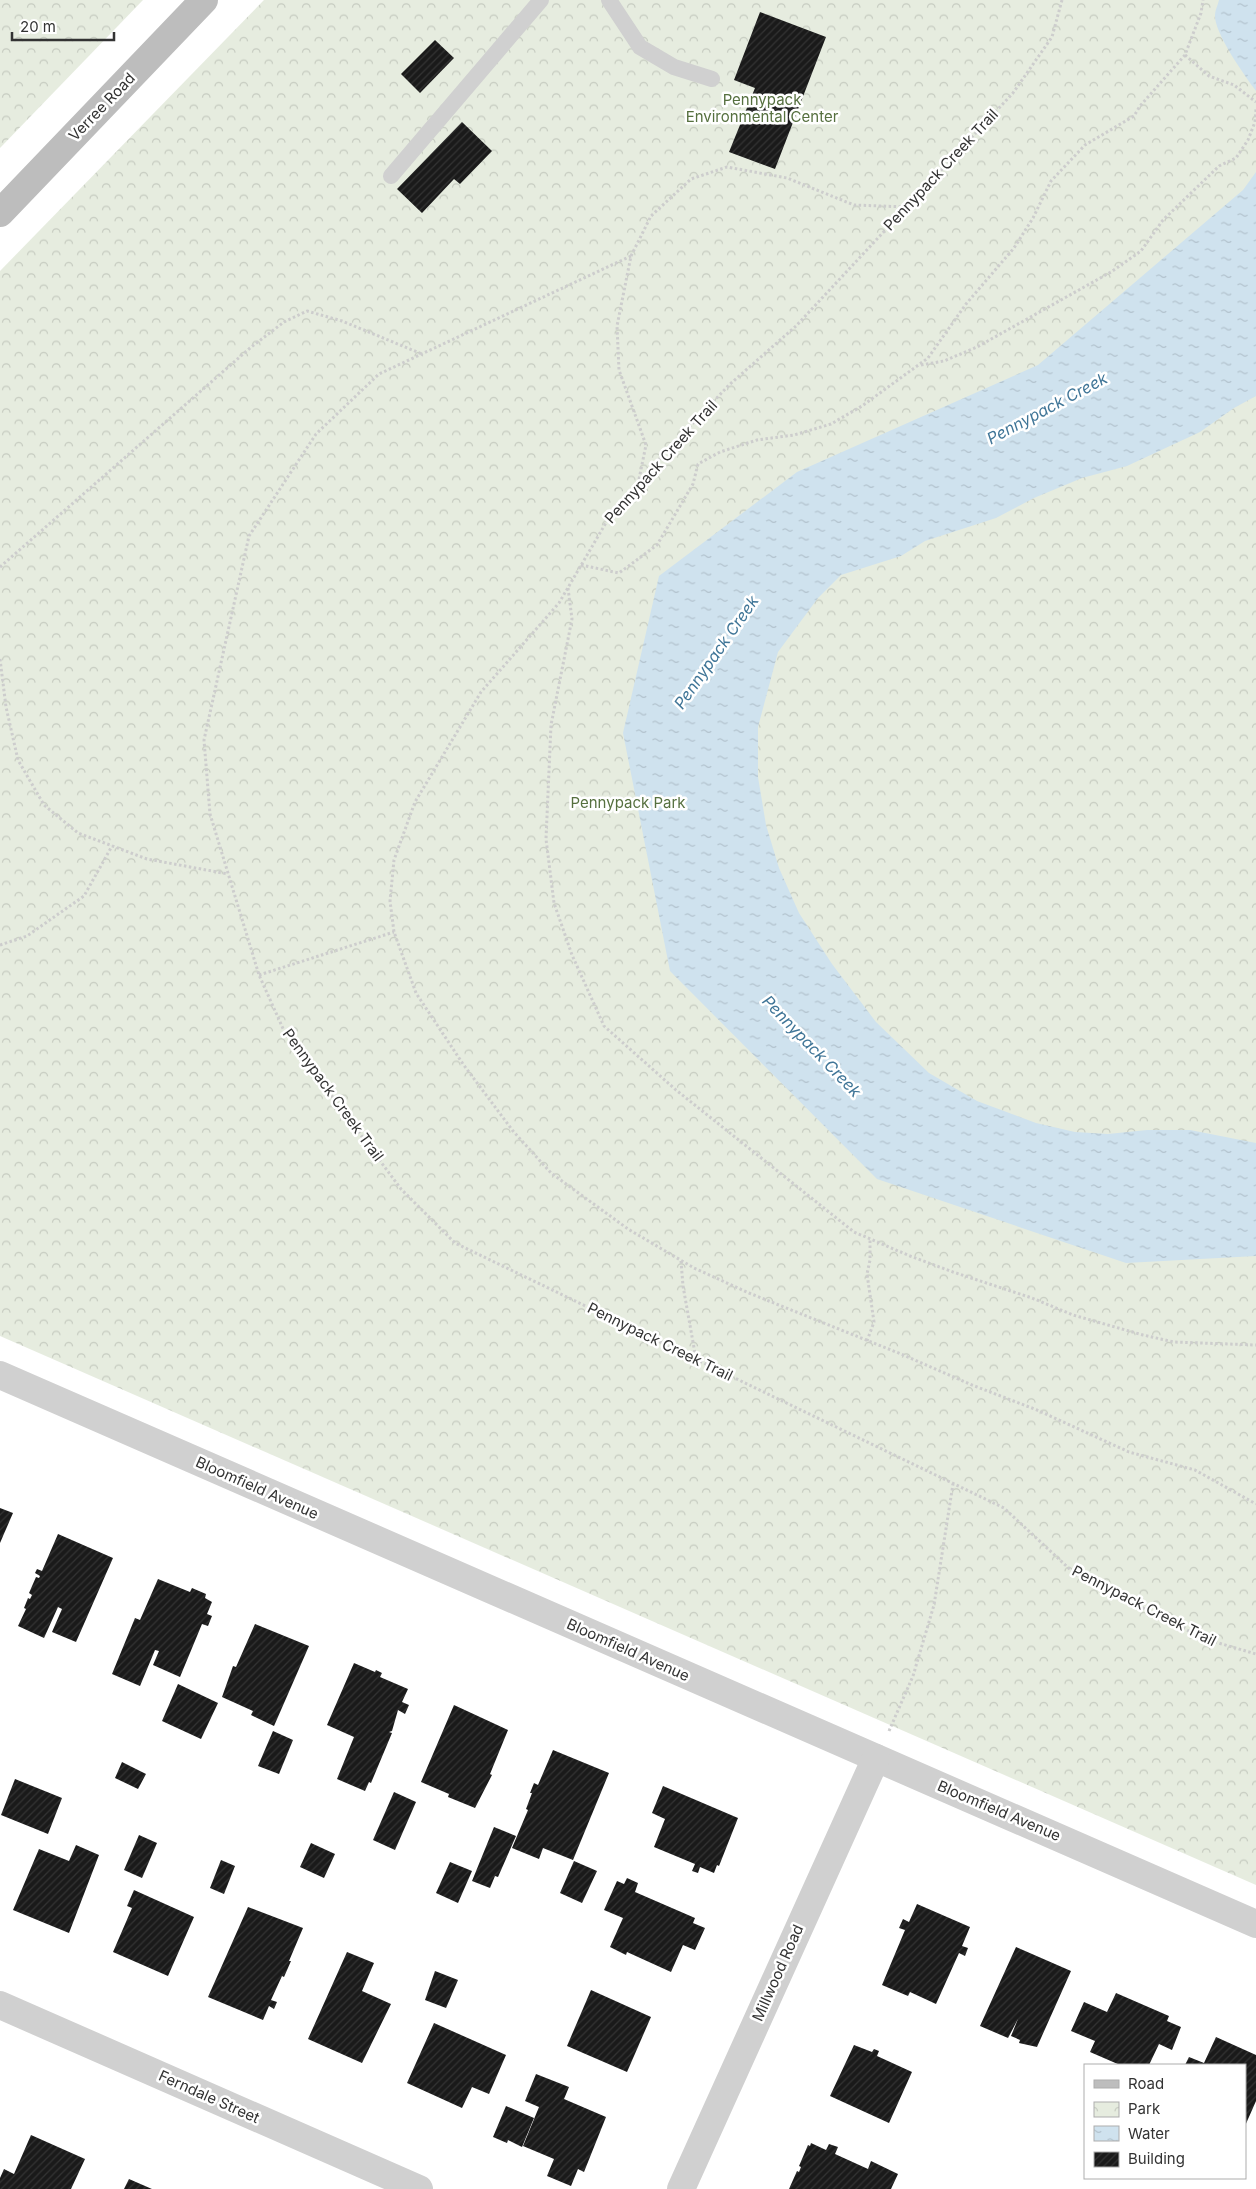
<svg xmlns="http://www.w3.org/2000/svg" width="1256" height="2189" font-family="Inter,sans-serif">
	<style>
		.park { fill: url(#park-crowns) }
		.water { fill: url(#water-ripples) }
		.building { fill: url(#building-hatch) }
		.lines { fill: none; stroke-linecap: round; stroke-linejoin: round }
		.path { stroke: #cdcdcd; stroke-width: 3; stroke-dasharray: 2.5 2.5; stroke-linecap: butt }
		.service { stroke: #d0d0d0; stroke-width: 16 }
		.minor { stroke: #d0d0d0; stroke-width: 28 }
		.secondary { stroke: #bdbdbd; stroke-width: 28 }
		.labels { text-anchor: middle; stroke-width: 5; stroke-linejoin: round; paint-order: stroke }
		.park-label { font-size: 15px; fill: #56703f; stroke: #fff }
		.street-label { font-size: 15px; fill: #333; stroke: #fff }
		.water-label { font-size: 16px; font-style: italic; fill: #3f7597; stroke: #fff }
	</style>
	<defs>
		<pattern id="park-crowns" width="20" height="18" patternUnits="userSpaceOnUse" patternTransform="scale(1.25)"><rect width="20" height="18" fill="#e6ecdf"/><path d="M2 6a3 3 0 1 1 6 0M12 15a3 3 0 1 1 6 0" fill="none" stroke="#c6cbc0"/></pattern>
		<pattern id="water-ripples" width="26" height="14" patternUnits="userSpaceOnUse" patternTransform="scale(1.25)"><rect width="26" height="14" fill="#cfe2ee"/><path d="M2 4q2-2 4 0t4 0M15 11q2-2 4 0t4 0" fill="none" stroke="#b2c2cd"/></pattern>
		<pattern id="building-hatch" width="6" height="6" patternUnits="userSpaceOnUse" patternTransform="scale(1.25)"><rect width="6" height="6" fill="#1a1a1a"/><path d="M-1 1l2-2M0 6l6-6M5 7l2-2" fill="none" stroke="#333"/></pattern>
	</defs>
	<rect width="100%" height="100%" fill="#fff"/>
	<g class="park">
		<path d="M0 0H143L0 148Z"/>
		<path d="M264 0H1256V1885L0 1336V271Z"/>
	</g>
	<g class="water">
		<path d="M1219 0H1256V91C1245 76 1214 33 1215 15 1215 10 1218 5 1219 0Z"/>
		<path d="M1256 172V396L1234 408 1200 432 1127 466 1082 478 1034 498 996 518 925 541 901 556 841 575 818 598 778 652 758 727V777L766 825 779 868 799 913 832 964 876 1022 929 1073 977 1101 1036 1123 1075 1132 1108 1134 1147 1130H1190L1256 1143V1256L1126 1263 877 1179 670 971 623 733 659 576 797 472 1038 365 1243 190Z"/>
	</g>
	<g class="building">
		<path d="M760 12 826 37 775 169 729 152 755 88 734 80Z"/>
		<path d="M435 40 454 58 420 93 401 74Z"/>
		<path d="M462 122 492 151 460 184 454 179 422 213 397 189Z"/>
		<path d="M0 1508 13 1513 0 1543Z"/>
		<path d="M58 1534 113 1558 76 1642 52 1632 62 1609 58 1607 44 1638 18 1626 26 1609 24 1608 28 1598 30 1599 32 1595 29 1593 36 1577 39 1578 40 1576 35 1573 37 1569 42 1571Z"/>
		<path d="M158 1579 190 1592 192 1588 206 1594 205 1598 212 1602 207 1614 212 1616 208 1626 202 1624 180 1677 153 1665 159 1651 155 1650 140 1686 112 1674 135 1618 140 1620Z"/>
		<path d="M255 1624 309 1646 274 1726 251 1715 253 1711 222 1697 233 1666 236 1667Z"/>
		<path d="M354 1663 375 1672 376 1670 382 1673 380 1677 408 1689 402 1702 409 1705 405 1714 398 1710 392 1731 389 1732 392 1733 371 1783 369 1782 365 1791 337 1779 354 1737 327 1725Z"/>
		<path d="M178 1684 218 1703 201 1739 162 1721Z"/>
		<path d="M454 1705 508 1730 490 1774 492 1775 475 1808 448 1797 449 1794 421 1782Z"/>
		<path d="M273 1731 293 1740 279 1774 258 1766Z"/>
		<path d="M553 1750 609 1773 573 1860 543 1848 539 1859 512 1848 528 1810 526 1809 532 1793H530L534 1783 538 1785Z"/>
		<path d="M122 1762 146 1774 138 1789 115 1778Z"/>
		<path d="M15 1779 62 1798 48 1834 1 1815Z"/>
		<path d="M663 1786 738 1818 719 1866 717 1865 714 1873 700 1867 698 1873 692 1871 695 1864 654 1847 665 1819 652 1813Z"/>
		<path d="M394 1792 416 1802 395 1850 373 1840Z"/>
		<path d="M494 1827 516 1836 498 1877 495 1876 490 1888 472 1881Z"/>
		<path d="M139 1835 157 1843 142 1878 124 1870Z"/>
		<path d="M311 1843 335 1854 324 1878 300 1867Z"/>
		<path d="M76 1845 99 1855 69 1933 13 1910 39 1849 69 1861Z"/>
		<path d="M221 1860 235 1866 224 1894 210 1888Z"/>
		<path d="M574 1861 597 1871 582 1903 560 1893Z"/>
		<path d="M450 1862 472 1871 458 1903 436 1893Z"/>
		<path d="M627 1878 638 1883 635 1892 695 1918 693 1923 705 1928 695 1950 683 1945 671 1972 627 1952 626 1955 610 1947 623 1918 604 1910 617 1881 624 1884Z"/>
		<path d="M134 1890 194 1917 168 1976 113 1952 132 1908 127 1906Z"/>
		<path d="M917 1904 970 1927 962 1946 968 1948 965 1956 959 1953 936 2004 910 1992 908 1996 882 1985 905 1930 899 1928 903 1919 909 1922Z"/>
		<path d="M248 1907 303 1928 289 1961H291L284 1977 282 1976 271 2000 277 2002 274 2009 269 2006 263 2020 208 1997Z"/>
		<path d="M1016 1947 1071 1971 1037 2047 1019 2043 1020 2040 1011 2036 1018 2019 1008 2038 980 2026Z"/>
		<path d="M347 1952 374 1963 362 1991 391 2004 362 2063 308 2039Z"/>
		<path d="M435 1971 458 1980 446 2008 425 2000Z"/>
		<path d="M591 1990 651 2017 627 2072 567 2046Z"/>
		<path d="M1116 1993 1169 2016 1167 2021 1181 2027 1172 2050 1159 2044 1149 2065H1120L1090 2052 1095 2041 1071 2031 1084 2002 1107 2012Z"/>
		<path d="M434 2023 506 2055 489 2094 472 2087 462 2108 407 2083Z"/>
		<path d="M1216 2037 1256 2055V2101L1245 2126V2065H1185L1189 2057 1204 2063Z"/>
		<path d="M854 2045 872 2052 874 2049 879 2051 877 2056 912 2072 889 2123 830 2096Z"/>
		<path d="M536 2074 569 2087 564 2099 606 2117 584 2172 578 2169 571 2186 547 2176 554 2159 523 2146 539 2107 525 2101Z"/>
		<path d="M506 2106 534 2118 522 2147 508 2140 507 2143 493 2137Z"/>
		<path d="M31 2135 85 2159 71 2189H0V2178L4 2169 14 2174Z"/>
		<path d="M811 2143 826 2150 829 2144 838 2147 835 2154 868 2169 871 2161 898 2174 891 2189H789L797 2171 799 2172 801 2167 799 2166 808 2145 810 2146Z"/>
		<path d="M129 2179 152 2189H124Z"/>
	</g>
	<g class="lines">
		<g class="path">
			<path d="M1062 0 1052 37 1013 93 796 326 729 385 661 457 607 521 559 603 481 692 415 802 394 860 390 901 394 932 416 993 463 1064 513 1131 551 1173 628 1229 694 1268 749 1293 901 1354 972 1385 1037 1410 1129 1452 1195 1470 1256 1504"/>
			<path d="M1185 55 1209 76 1234 85 1256 102"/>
			<path d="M631 256 379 374 316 434 249 536 204 740 210 814 259 975 285 1033 401 1189 455 1243 1004 1508 1075 1574 1205 1639 1256 1654"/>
			<path d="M921 365 944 361 977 347 1111 272 1141 251 1163 220 1219 166 1236 158 1248 140 1255 122 1256 109"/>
			<path d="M638 484 646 445 619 370 617 326 631 256 651 216 691 179 727 167 787 178 854 205 907 207"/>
			<path d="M581 565 619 573 657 545 693 484 698 464 720 452 757 440 794 435 831 424 862 406 928 358 966 304 1014 248 1033 218 1051 181 1085 145 1134 116 1140 106 1185 55 1201 13 1203 0"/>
			<path d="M0 567 250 348 284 322 307 311 342 321 422 354"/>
			<path d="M568 588 572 619 551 725 546 839 554 903 572 955 604 1026 676 1090 854 1232 910 1256 953 1272 1032 1298 1073 1315 1143 1335 1174 1342 1256 1345"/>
			<path d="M0 659 6 707 18 760 44 805 78 833 147 859 228 874"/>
			<path d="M0 945 27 936 84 896 112 846"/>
			<path d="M259 975 394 932"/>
			<path d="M681 1261 683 1286 696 1359"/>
			<path d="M867 1341 874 1322 867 1274 870 1260V1239"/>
			<path d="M889 1731 913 1676 934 1605 953 1484"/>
		</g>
		<g class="service">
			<path d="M609 0 640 47 674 67 712 79"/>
			<path d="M391 176 541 0"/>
		</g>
		<g class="minor">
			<path d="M0 1375 1256 1924"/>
			<path d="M0 2005 419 2189"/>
			<path d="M681 2189 876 1758"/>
		</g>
		<path class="secondary" d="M0 213 204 0"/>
	</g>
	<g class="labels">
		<g class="park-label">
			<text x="762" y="105">Pennypack<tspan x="762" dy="17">Environmental Center</tspan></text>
			<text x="628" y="808">Pennypack Park</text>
		</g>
		<g class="street-label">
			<text transform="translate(102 107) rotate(-46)" y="5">Verree Road</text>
			<text transform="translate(941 170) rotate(-47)" y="5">Pennypack Creek Trail</text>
			<text transform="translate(661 462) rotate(-48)" y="5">Pennypack Creek Trail</text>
			<text transform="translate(333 1095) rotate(54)" y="5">Pennypack Creek Trail</text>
			<text transform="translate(660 1342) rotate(26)" y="5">Pennypack Creek Trail</text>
			<text transform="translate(257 1488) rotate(24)" y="5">Bloomfield Avenue</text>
			<text transform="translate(1144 1606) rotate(27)" y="5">Pennypack Creek Trail</text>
			<text transform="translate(628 1650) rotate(24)" y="5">Bloomfield Avenue</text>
			<text transform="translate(999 1811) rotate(23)" y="5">Bloomfield Avenue</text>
			<text transform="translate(778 1973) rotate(-66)" y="5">Millwood Road</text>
			<text transform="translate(209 2097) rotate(24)" y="5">Ferndale Street</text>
		</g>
		<g class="water-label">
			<text transform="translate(1047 408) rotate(-28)" y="6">Pennypack Creek</text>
			<text transform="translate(716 652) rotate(-55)" y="6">Pennypack Creek</text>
			<text transform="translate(812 1046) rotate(46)" y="6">Pennypack Creek</text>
		</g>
	</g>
	<rect x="1084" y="2064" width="162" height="115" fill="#ffffff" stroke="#adadad"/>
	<rect x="1094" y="2080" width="25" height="8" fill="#bdbdbd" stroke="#adadad"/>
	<text x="1128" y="2089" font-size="15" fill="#333333">Road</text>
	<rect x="1094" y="2102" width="25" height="15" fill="url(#park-crowns)" stroke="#adadad"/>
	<text x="1128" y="2114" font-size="15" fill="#333333">Park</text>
	<rect x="1094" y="2126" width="25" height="15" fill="url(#water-ripples)" stroke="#adadad"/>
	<text x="1128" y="2139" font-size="15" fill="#333333">Water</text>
	<rect x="1094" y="2152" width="25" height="15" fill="url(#building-hatch)" stroke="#adadad"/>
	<text x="1128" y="2164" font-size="15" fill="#333333">Building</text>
	<path d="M12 32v8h102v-8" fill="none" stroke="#333333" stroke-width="2.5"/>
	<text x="20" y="32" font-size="15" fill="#333333" stroke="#ffffff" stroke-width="4" paint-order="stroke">20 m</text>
</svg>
